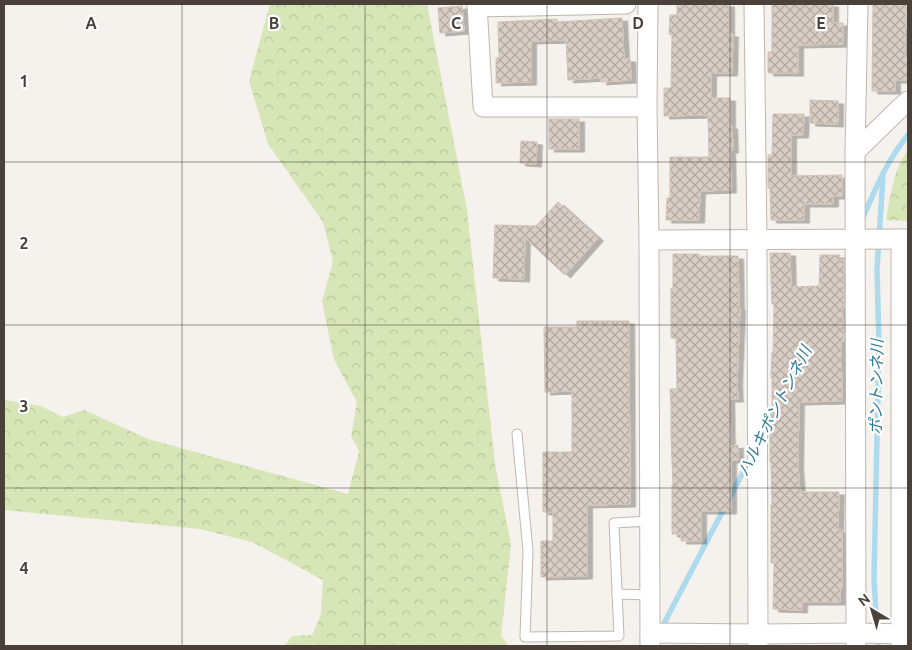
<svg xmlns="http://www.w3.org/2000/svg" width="912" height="650" font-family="Ubuntu,'Noto Sans JP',sans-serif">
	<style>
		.forest { fill: url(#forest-crowns) }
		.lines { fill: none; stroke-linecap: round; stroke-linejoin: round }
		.stream { stroke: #addbed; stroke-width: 5.5 }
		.building { fill: url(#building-cross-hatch); stroke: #d1c2b5; filter: url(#shadow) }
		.service-casing { stroke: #c0b7af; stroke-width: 11 }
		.minor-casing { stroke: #c0b7af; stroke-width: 21 }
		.service { stroke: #fff; stroke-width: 9 }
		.minor { stroke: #fff; stroke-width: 19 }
		.grid { fill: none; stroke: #49413a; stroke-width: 1; stroke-opacity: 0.55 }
		.labels { text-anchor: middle; stroke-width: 4.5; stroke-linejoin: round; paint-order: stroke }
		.water-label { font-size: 16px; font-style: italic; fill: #327a98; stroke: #fff }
		.grid-label { font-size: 16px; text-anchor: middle; font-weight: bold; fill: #49413a; stroke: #fff; stroke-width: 4.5; stroke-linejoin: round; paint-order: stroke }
	</style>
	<defs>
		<pattern id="forest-crowns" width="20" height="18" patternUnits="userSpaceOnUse" patternTransform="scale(1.25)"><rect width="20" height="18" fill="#d7e6b7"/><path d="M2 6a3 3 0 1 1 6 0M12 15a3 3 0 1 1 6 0" fill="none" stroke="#bac69e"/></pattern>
		<pattern id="building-cross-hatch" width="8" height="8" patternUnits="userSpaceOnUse" patternTransform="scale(1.25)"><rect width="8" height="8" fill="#d9cec5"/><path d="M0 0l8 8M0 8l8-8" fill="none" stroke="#b2a9a1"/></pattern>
		<filter id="shadow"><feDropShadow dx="5.5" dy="3" stdDeviation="0" flood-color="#0004"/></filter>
	</defs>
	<rect width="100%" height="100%" fill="#f5f1ec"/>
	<g class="forest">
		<path d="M270 4H427L467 210 495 464 511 544 501 636 509 646H284L292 636 312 635 321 615 323 580 252 542 200 529 4 510V400L41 406 63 417 84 410 148 439 348 494 359 451 351 436 357 402 334 360 322 302 333 261 323 222 268 144 249 81Z"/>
		<path d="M908 150V221L886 220C890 199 894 167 908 150Z"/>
	</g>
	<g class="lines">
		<g class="stream">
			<path d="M862 220C875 190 887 160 908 135"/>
			<path d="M763 433 775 411"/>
			<path d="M660 631 751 457"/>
			<path d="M878 646 874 579 879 344 877 269 883 176"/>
		</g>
	</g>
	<g class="building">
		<path d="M677 4H729V34H733L732 73H711V98H730V126H732L733 150H730L731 190 700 191 699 220H666L667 198H670V157H709L708 115 664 116V88H671L672 35 669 34 670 15H677Z"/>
		<path d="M772 4H833V23H843V44L798 45V73H768V52H772Z"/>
		<path d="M873 4H906L905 57H908V80H895V91H872Z"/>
		<path d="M462 6 464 31 440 33 438 8Z"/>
		<path d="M622 18 624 59H630L631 80 601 82V78L568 80 566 40 531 41V82L496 83V58H499L498 22 557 19V22Z"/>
		<path d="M810 100 838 101V124L810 123Z"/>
		<path d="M773 114H804L803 135H791V176L842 175V196H833V204H804V220H771L770 188H768V155H772Z"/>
		<rect x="549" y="119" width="30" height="30"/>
		<path d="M521 141 537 142 536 164 520 163Z"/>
		<path d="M558 202 598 238 565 275 525 238 524 279 493 278 495 225 536 226Z"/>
		<path d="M770 253H790L791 287 819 286 820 255H840L839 260H844L843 289H844V308H842L844 341H841L842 401 799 402 798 466 800 492H839L838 530H842V589H840V602H802V610L773 609 774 563H771V504H772L771 462H770V427H772V378H771L772 352H773L774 304H772Z"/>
		<path d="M673 254H699V256H738L739 307 740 308 737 383 738 399H729L730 446 738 445V460H731V511H701V541H681V534H672V485H673L671 437V406L670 389H677L676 338H671V288H673Z"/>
		<path d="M577 321H629L630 504 587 505V576L541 577V541H553V512H543V452H572V391L545 392 544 327H577Z"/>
	</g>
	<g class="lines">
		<defs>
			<g id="service">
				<path d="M517 434 528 551 525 637 619 636 614 523 650 521"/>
				<path d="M617 594 650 595"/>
			</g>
			<g id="minor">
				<path d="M477 4 483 107H647"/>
				<path d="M648 4 647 107 649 240 650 646"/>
				<path d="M754 4 757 240 758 646"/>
				<path d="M477 7 626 4"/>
				<path d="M855 152 898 110 908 101"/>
				<path d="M901 239V646"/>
				<path d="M649 240 908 239"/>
				<path d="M650 633 758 634 856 633 908 634"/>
				<path d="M856 646 855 152 858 4"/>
			</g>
		</defs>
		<use href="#service" class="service-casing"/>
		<use href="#minor" class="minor-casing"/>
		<use href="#service" class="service"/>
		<use href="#minor" class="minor"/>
	</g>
	<path class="grid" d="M182 4V646M365 4V646M547 4V646M730 4V646M4 162H908M4 325H908M4 488H908"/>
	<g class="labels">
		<g class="water-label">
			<text transform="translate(876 387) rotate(-89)" y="6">ポントンネ川</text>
			<text transform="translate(774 411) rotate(-63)" y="6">ハルキポントンネ川</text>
		</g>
	</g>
	<g class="grid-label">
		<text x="91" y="29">A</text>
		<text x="274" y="29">B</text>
		<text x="456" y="29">C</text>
		<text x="638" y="29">D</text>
		<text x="821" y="29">E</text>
		<text x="24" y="87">1</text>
		<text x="24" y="249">2</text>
		<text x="24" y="412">3</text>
		<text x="24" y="574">4</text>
	</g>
	<rect width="912" height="650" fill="none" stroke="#49413a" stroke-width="10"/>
	<g transform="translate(872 610) rotate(322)" stroke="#ffffff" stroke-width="4" paint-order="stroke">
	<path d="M0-4L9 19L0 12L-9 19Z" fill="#49413a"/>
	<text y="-8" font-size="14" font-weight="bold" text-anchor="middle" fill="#49413a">N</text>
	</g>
</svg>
